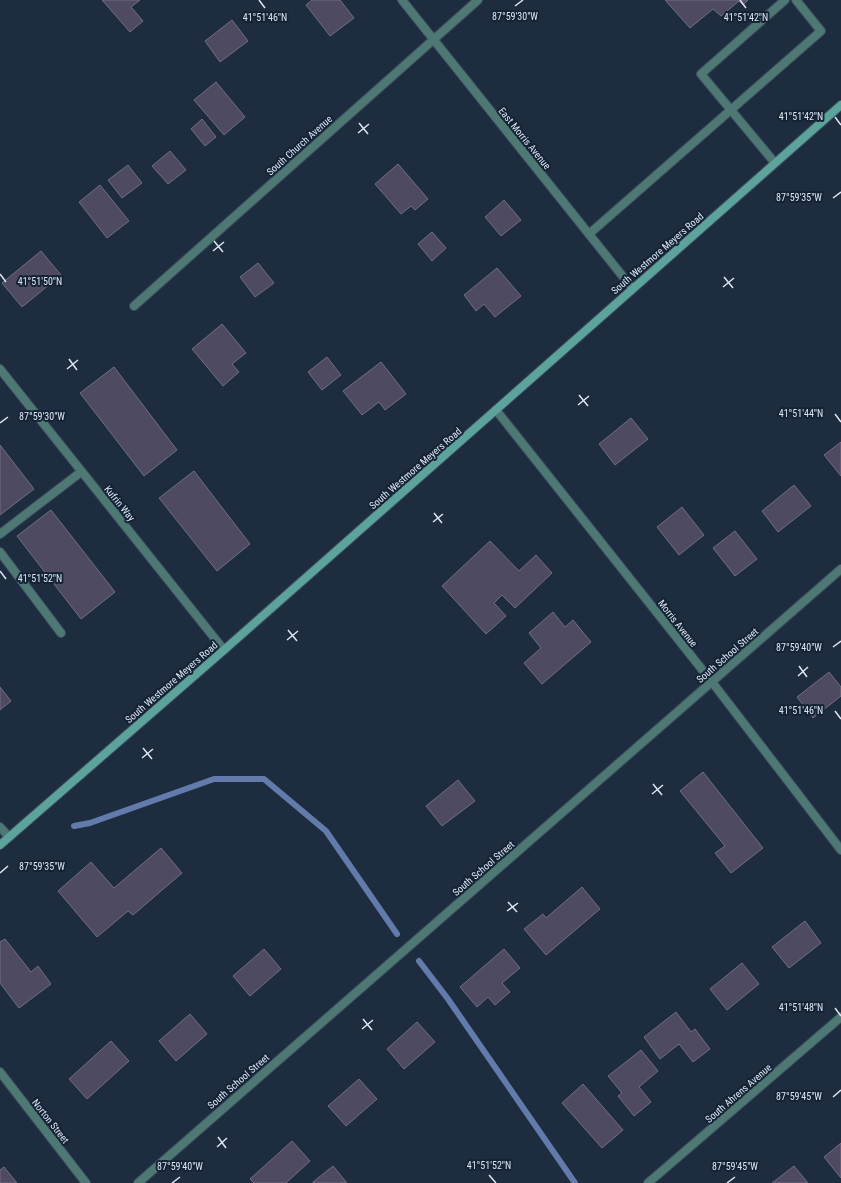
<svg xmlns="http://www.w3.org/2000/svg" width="841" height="1183" font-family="'Roboto Condensed',sans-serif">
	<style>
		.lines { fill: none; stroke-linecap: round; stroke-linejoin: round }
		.stream { stroke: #627baa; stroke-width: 6 }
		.building { fill: #4e4a62; stroke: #716d87 }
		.lane-casing { stroke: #3c4b5c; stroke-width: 10 }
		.street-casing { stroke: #3c4b5c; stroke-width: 10 }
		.secondary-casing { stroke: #3c4b5c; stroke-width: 10 }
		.lane { stroke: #4d7873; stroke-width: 8 }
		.street { stroke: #4d7873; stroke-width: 8 }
		.secondary { stroke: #5ca39b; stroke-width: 8 }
		.ticks { fill: none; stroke: #dce6f3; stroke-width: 1.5 }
		.labels { text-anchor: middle; stroke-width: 4; stroke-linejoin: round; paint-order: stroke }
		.street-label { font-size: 10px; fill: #dce6f3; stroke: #142335 }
		.ticks-label { font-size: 10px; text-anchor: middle; fill: #dce6f3; stroke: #142335; stroke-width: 4; stroke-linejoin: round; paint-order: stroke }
	</style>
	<rect width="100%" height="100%" fill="#1d2d3f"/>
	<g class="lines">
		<g class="stream">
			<path d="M74 826 90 823 214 779H264L326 831 397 934"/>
			<path d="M419 961 448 999 575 1183"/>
		</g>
	</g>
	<g class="building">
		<path d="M102 0H140L131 7 143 21 130 32Z"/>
		<path d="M312 0H340L354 18 330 36 306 5Z"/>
		<path d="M665 0H748L743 5 739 1 721 16 713 9 690 28Z"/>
		<path d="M232 20 248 41 220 62 205 41Z"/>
		<path d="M216 82 245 117 224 135 194 100Z"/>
		<path d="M202 119 216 137 205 146 191 129Z"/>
		<path d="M170 151 186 170 168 184 152 166Z"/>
		<path d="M398 164 428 199 415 210 411 206 401 214 375 184Z"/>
		<path d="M128 165 142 183 122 198 108 180Z"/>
		<path d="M100 185 129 221 107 238 79 202Z"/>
		<path d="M504 200 521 220 501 236 485 217Z"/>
		<path d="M432 232 446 248 432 261 418 244Z"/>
		<path d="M41 251 61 275 22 307 2 283Z"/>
		<path d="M258 263 274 283 255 297 240 277Z"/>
		<path d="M497 268 521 296 495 317 484 304 476 311 464 295Z"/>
		<path d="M222 324 246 353 232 364 239 372 223 386 192 349Z"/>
		<path d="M327 357 341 375 322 390 308 372Z"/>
		<path d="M381 362 406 394 385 410 379 402 362 415 343 391Z"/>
		<path d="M114 367 177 450 144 476 80 393Z"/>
		<path d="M631 418 648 439 615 465 599 444Z"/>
		<path d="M841 442V476L824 455Z"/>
		<path d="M0 445 34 489 0 515Z"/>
		<path d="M194 471 250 544 217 571 159 498Z"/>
		<path d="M794 485 811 506 778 532 762 511Z"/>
		<path d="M682 507 704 535 679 555 657 527Z"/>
		<path d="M51 510 115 592 81 619 17 536Z"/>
		<path d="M735 531 757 559 735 576 713 548Z"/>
		<path d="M490 541 519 571 536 555 552 573 515 608 502 595 494 603 506 616 486 634 442 586Z"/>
		<path d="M553 612 565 627 573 620 591 642 542 684 524 663 541 648 529 633Z"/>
		<path d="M829 672 841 687V696L813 718 797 697Z"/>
		<path d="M0 687 11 701 0 710Z"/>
		<path d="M703 772 763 848 731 873 715 853 725 846 680 791Z"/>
		<path d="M458 780 475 801 442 826 426 806Z"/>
		<path d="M161 848 182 873 133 915 128 911 97 937 58 891 91 862 114 888Z"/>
		<path d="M582 887 600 909 546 955 524 929 543 914 546 918Z"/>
		<path d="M805 921 821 943 789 968 772 947Z"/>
		<path d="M5 939 31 972 38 966 51 984 19 1008 0 983V942Z"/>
		<path d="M264 949 281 969 250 996 233 976Z"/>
		<path d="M504 949 520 968 502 983 510 992 495 1005 488 997 477 1007 460 987Z"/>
		<path d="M742 963 759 984 727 1010 710 989Z"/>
		<path d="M676 1012 691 1032 695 1029 710 1049 693 1062 679 1044 660 1059 644 1037Z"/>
		<path d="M190 1014 207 1034 176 1061 159 1041Z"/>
		<path d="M417 1022 435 1042 404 1069 387 1049Z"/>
		<path d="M111 1041 129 1061 87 1099 69 1079Z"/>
		<path d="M641 1050 658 1071 639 1087 651 1102 634 1116 618 1096 622 1093 608 1076Z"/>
		<path d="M359 1079 377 1099 346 1126 328 1106Z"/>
		<path d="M583 1084 623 1130 602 1148 562 1103Z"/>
		<path d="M292 1141 310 1161 286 1183H254L250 1179Z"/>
		<path d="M841 1143V1178L824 1157Z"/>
		<path d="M333 1166 347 1183H313V1182Z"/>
		<path d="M794 1166 808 1183H772Z"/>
		<path d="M4 1167 17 1183H0V1170Z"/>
	</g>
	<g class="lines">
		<defs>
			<g id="lane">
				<path d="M775 163 701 74 785 0"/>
				<path d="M589 234 821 31 796 0"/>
				<path d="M0 534 81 472"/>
				<path d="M0 552 61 633"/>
				<path d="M0 827 9 837"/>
			</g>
			<g id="street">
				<path d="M402 0 632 288"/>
				<path d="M134 306 478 0"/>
				<path d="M0 369 224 650"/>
				<path d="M496 410 712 682 841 850"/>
				<path d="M0 1072 86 1183"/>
				<path d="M138 1183 841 569"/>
				<path d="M648 1183 841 1017"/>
			</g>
			<path id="secondary" d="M0 845 224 650 841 105"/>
		</defs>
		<use href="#lane" class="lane-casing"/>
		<use href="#street" class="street-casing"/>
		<use href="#secondary" class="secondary-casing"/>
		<use href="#lane" class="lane"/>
		<use href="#street" class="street"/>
		<use href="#secondary" class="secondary"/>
	</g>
	<path class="ticks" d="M259 0 265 8M740 0 746 8M515 6 523 0M835 117 841 125M359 123 368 134M358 133 369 124M833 198 841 192M214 241 223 252M213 251 224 242M0 274 6 282M724 277 733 288M723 287 734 278M69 359 77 370M67 369 78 360M579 395 588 406M578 405 589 396M835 414 841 422M0 423 8 417M434 513 442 523M433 522 443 514M0 571 6 579M288 630 297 641M287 640 298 631M833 647 841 641M799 666 807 677M798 676 808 667M835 711 841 719M143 748 152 759M142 758 153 749M653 784 662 795M652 794 663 785M0 873 8 866M508 902 517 912M507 911 518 903M835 1008 841 1016M363 1019 372 1030M362 1029 373 1020M833 1097 841 1090M218 1137 226 1148M217 1147 227 1138M489 1175 496 1183M172 1183 180 1177M727 1183 735 1177"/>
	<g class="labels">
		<g class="street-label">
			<text transform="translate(525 138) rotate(51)" y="4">East Morris Avenue</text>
			<text transform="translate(299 145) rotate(-42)" y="4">South Church Avenue</text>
			<text transform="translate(657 253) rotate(-41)" y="4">South Westmore Meyers Road</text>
			<text transform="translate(415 468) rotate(-41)" y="4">South Westmore Meyers Road</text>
			<text transform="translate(120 503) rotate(51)" y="4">Kufrin Way</text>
			<text transform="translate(678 623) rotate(52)" y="4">Morris Avenue</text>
			<text transform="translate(727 655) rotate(-41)" y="4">South School Street</text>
			<text transform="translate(171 682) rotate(-41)" y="4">South Westmore Meyers Road</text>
			<text transform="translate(483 868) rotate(-41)" y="4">South School Street</text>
			<text transform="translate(238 1081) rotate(-41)" y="4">South School Street</text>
			<text transform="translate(738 1093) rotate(-41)" y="4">South Ahrens Avenue</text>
			<text transform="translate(51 1121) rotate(52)" y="4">Norton Street</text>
		</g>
	</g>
	<g class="ticks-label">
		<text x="515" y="20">87°59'30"W</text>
		<text x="746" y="21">41°51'42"N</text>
		<text x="265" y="21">41°51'46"N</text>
		<text x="801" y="120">41°51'42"N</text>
		<text x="799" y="201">87°59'35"W</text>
		<text x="40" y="285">41°51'50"N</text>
		<text x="801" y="417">41°51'44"N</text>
		<text x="42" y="420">87°59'30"W</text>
		<text x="40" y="582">41°51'52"N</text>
		<text x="799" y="651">87°59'40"W</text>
		<text x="801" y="714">41°51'46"N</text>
		<text x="42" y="870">87°59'35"W</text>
		<text x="801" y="1011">41°51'48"N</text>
		<text x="799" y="1100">87°59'45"W</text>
		<text x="489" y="1169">41°51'52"N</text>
		<text x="180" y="1170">87°59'40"W</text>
		<text x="735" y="1170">87°59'45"W</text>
	</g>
</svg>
